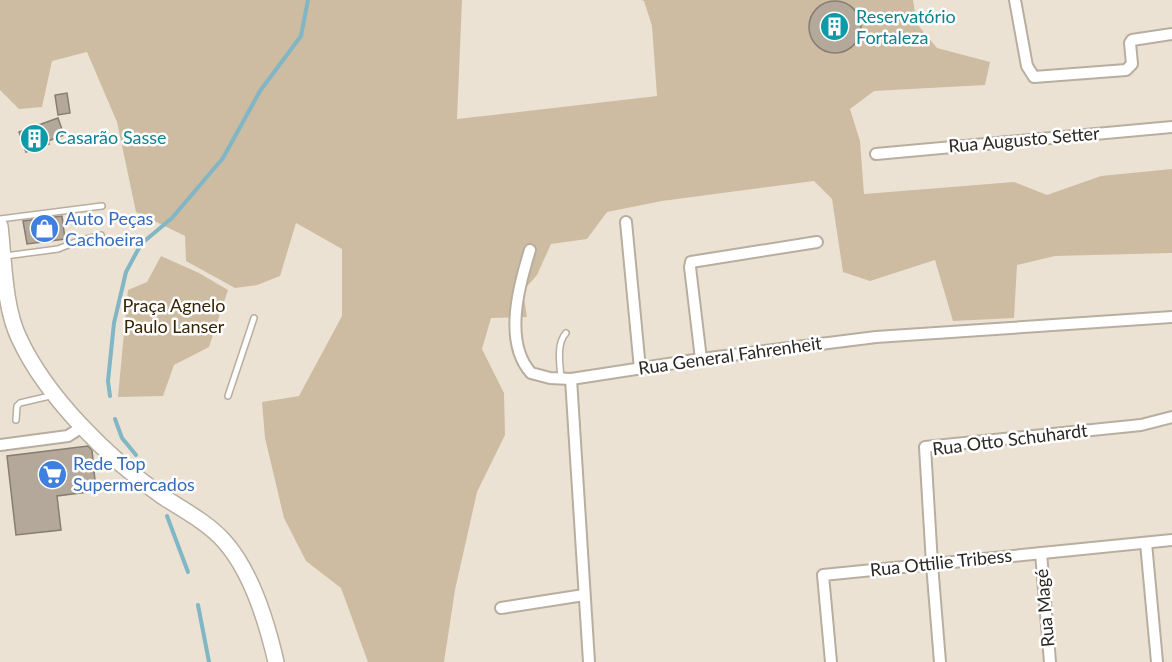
<svg xmlns="http://www.w3.org/2000/svg" width="1172" height="662" font-family="Lato,sans-serif">
	<style>
		.green { fill: #cdbca1 }
		.lines { fill: none; stroke-linecap: round; stroke-linejoin: round }
		.stream { stroke: #81b6c4; stroke-width: 4 }
		.building { fill: #b3a89a; stroke: #877d70; stroke-width: 1.5 }
		.service-casing { stroke: #b8aea0; stroke-width: 8 }
		.minor-casing { stroke: #b8aea0; stroke-width: 14 }
		.secondary-casing { stroke: #b8aea0; stroke-width: 18 }
		.service { stroke: #fff; stroke-width: 5 }
		.minor { stroke: #fff; stroke-width: 10 }
		.secondary { stroke: #fff; stroke-width: 15 }
		.labels { text-anchor: middle; stroke-width: 5; stroke-linejoin: round; paint-order: stroke }
		.culture-label { font-size: 18px; fill: #0d838f; stroke: #fff; text-anchor: start }
		.street-label { font-size: 18px; fill: #2b2722; stroke: #fff }
		.shop-label { font-size: 18px; fill: #366cbe; stroke: #fff; text-anchor: start }
		.park-label { font-size: 18px; fill: #372504; stroke: #fff }
	</style>
	<rect width="100%" height="100%" fill="#ece2d3"/>
	<g class="green">
		<path d="M0 0H462L457 119 657 96 652 26 644 1 641 0H913L917 24 937 48 990 62 985 85 874 91 850 109 860 141 864 194 1014 182 1047 195 1101 176 1172 169V253L1055 256 1017 265 1014 318 953 321 935 260 870 281 843 272 832 199 814 181 662 201 607 212 587 239 551 244 537 275 523 291 527 317 491 318 482 349 504 393 505 435 477 492 455 590 444 662H368L341 588 306 561 284 518 265 438 262 402 299 396 342 316V249L296 223 280 276 257 285 235 288 186 261 185 236 136 212 117 122 87 52 52 61 42 107 19 109 0 90Z"/>
		<path d="M161 256 199 273 228 290 209 347 174 365 163 396 118 397 128 290 147 282Z"/>
	</g>
	<g class="lines">
		<g class="stream">
			<path d="M110 396 108 381 114 323 126 272 141 244 172 218 223 158 260 91 301 36 308 0"/>
			<path d="M115 419 122 438 136 455"/>
			<path d="M167 516 188 572"/>
			<path d="M198 605 209 662"/>
		</g>
	</g>
	<g class="building">
		<circle cx="835" cy="27" r="26"/>
		<path d="M67 93 70 113 58 115 55 95Z"/>
		<path d="M58 118 64 135 48 141 49 144 26 152 19 132Z"/>
		<path d="M62 216 65 239 27 244 23 221Z"/>
		<path d="M88 446 92 450 96 491 57 496 61 530 16 535 7 456Z"/>
	</g>
	<g class="lines">
		<defs>
			<g id="service">
				<path d="M0 219 102 206"/>
				<path d="M5 256 58 249 78 241 101 235"/>
				<path d="M561 378C560 364 556 344 566 333"/>
				<path d="M228 396 254 318"/>
				<path d="M16 420 17 406 20 403 54 395"/>
			</g>
			<g id="minor">
				<path d="M1015 0 1027 66 1034 77 1126 70 1132 64 1130 43 1132 40 1172 34"/>
				<path d="M876 154 1172 127"/>
				<path d="M626 222 640 369"/>
				<path d="M530 250C519 285 503 342 531 373L550 378 571 379 701 359 876 337 1172 317"/>
				<path d="M701 359 690 267 691 262 817 242"/>
				<path d="M571 379 589 662"/>
				<path d="M0 445 68 436 82 427"/>
				<path d="M1146 543 1157 662"/>
				<path d="M1041 553 1050 662"/>
				<path d="M501 608 584 595"/>
				<path d="M831 662 823 575 1172 540"/>
				<path d="M940 662 932 564 925 447 1141 425 1172 417"/>
			</g>
			<path id="secondary" d="M0 226C4 260 4 307 19 338 46 397 109 459 162 496 183 510 207 522 224 541 252 572 267 623 276 662"/>
		</defs>
		<use href="#service" class="service-casing"/>
		<use href="#minor" class="minor-casing"/>
		<use href="#secondary" class="secondary-casing"/>
		<use href="#service" class="service"/>
		<use href="#minor" class="minor"/>
		<use href="#secondary" class="secondary"/>
	</g>
	<defs>
		<symbol id="building-disc" viewBox="-11 -11 22 22"><circle r="9.5" fill="#0f9aa8" stroke="#fff"/><path d="M-4-6H4V6H1V3H-1V6H-4ZM-2.5-4.3h1.7v1.8h-1.7ZM.8-4.3h1.7v1.8H.8ZM-2.5-1h1.7V.8h-1.7ZM.8-1h1.7V.8H.8Z" fill="#fff"/></symbol>
		<symbol id="shop-disc" viewBox="-11 -11 22 22"><circle r="9.5" fill="#3f7fe0" stroke="#fff"/><path d="M-5-2.5h2.3a2.7 3.5 0 0 1 5.4 0H5L5.5 6h-11ZM-1.5-2.5h3a1.5 2.3 0 0 0-3 0Z" fill="#fff"/></symbol>
		<symbol id="supermarket-disc" viewBox="-11 -11 22 22"><circle r="9.5" fill="#3f7fe0" stroke="#fff"/><path d="M-6-5.5h2.5l.6 2H6L4.5 2H-2.5L-4.4-4H-6ZM-1.5 3.2a1.3 1.3 0 1 0 .1 0ZM3 3.2a1.3 1.3 0 1 0 .1 0Z" fill="#fff"/></symbol>
	</defs>
	<g fill-rule="evenodd">
		<use href="#building-disc" x="818" y="10" width="33" height="33"/>
		<use href="#building-disc" x="18" y="122" width="33" height="33"/>
		<use href="#shop-disc" x="28" y="212" width="33" height="33"/>
		<use href="#supermarket-disc" x="36" y="458" width="33" height="33"/>
	</g>
	<g class="labels">
		<g class="culture-label">
			<text x="856" y="23">Reservatório<tspan x="856" dy="21">Fortaleza</tspan></text>
			<text x="55" y="144">Casarão Sasse</text>
		</g>
		<g class="street-label">
			<text transform="translate(1024 140) rotate(-5)" y="6">Rua Augusto Setter</text>
			<text transform="translate(730 356) rotate(-8)" y="6">Rua General Fahrenheit</text>
			<text transform="translate(1010 440) rotate(-7)" y="6">Rua Otto Schuhardt</text>
			<text transform="translate(941 563) rotate(-6)" y="6">Rua Ottilie Tribess</text>
			<text transform="translate(1045 608) rotate(-95)" y="6">Rua Magé</text>
		</g>
		<g class="shop-label">
			<text x="65" y="225">Auto Peças<tspan x="65" dy="21">Cachoeira</tspan></text>
			<text x="73" y="470">Rede Top<tspan x="73" dy="21">Supermercados</tspan></text>
		</g>
		<g class="park-label">
			<text x="174" y="312">Praça Agnelo<tspan x="174" dy="21">Paulo Lanser</tspan></text>
		</g>
	</g>
</svg>
